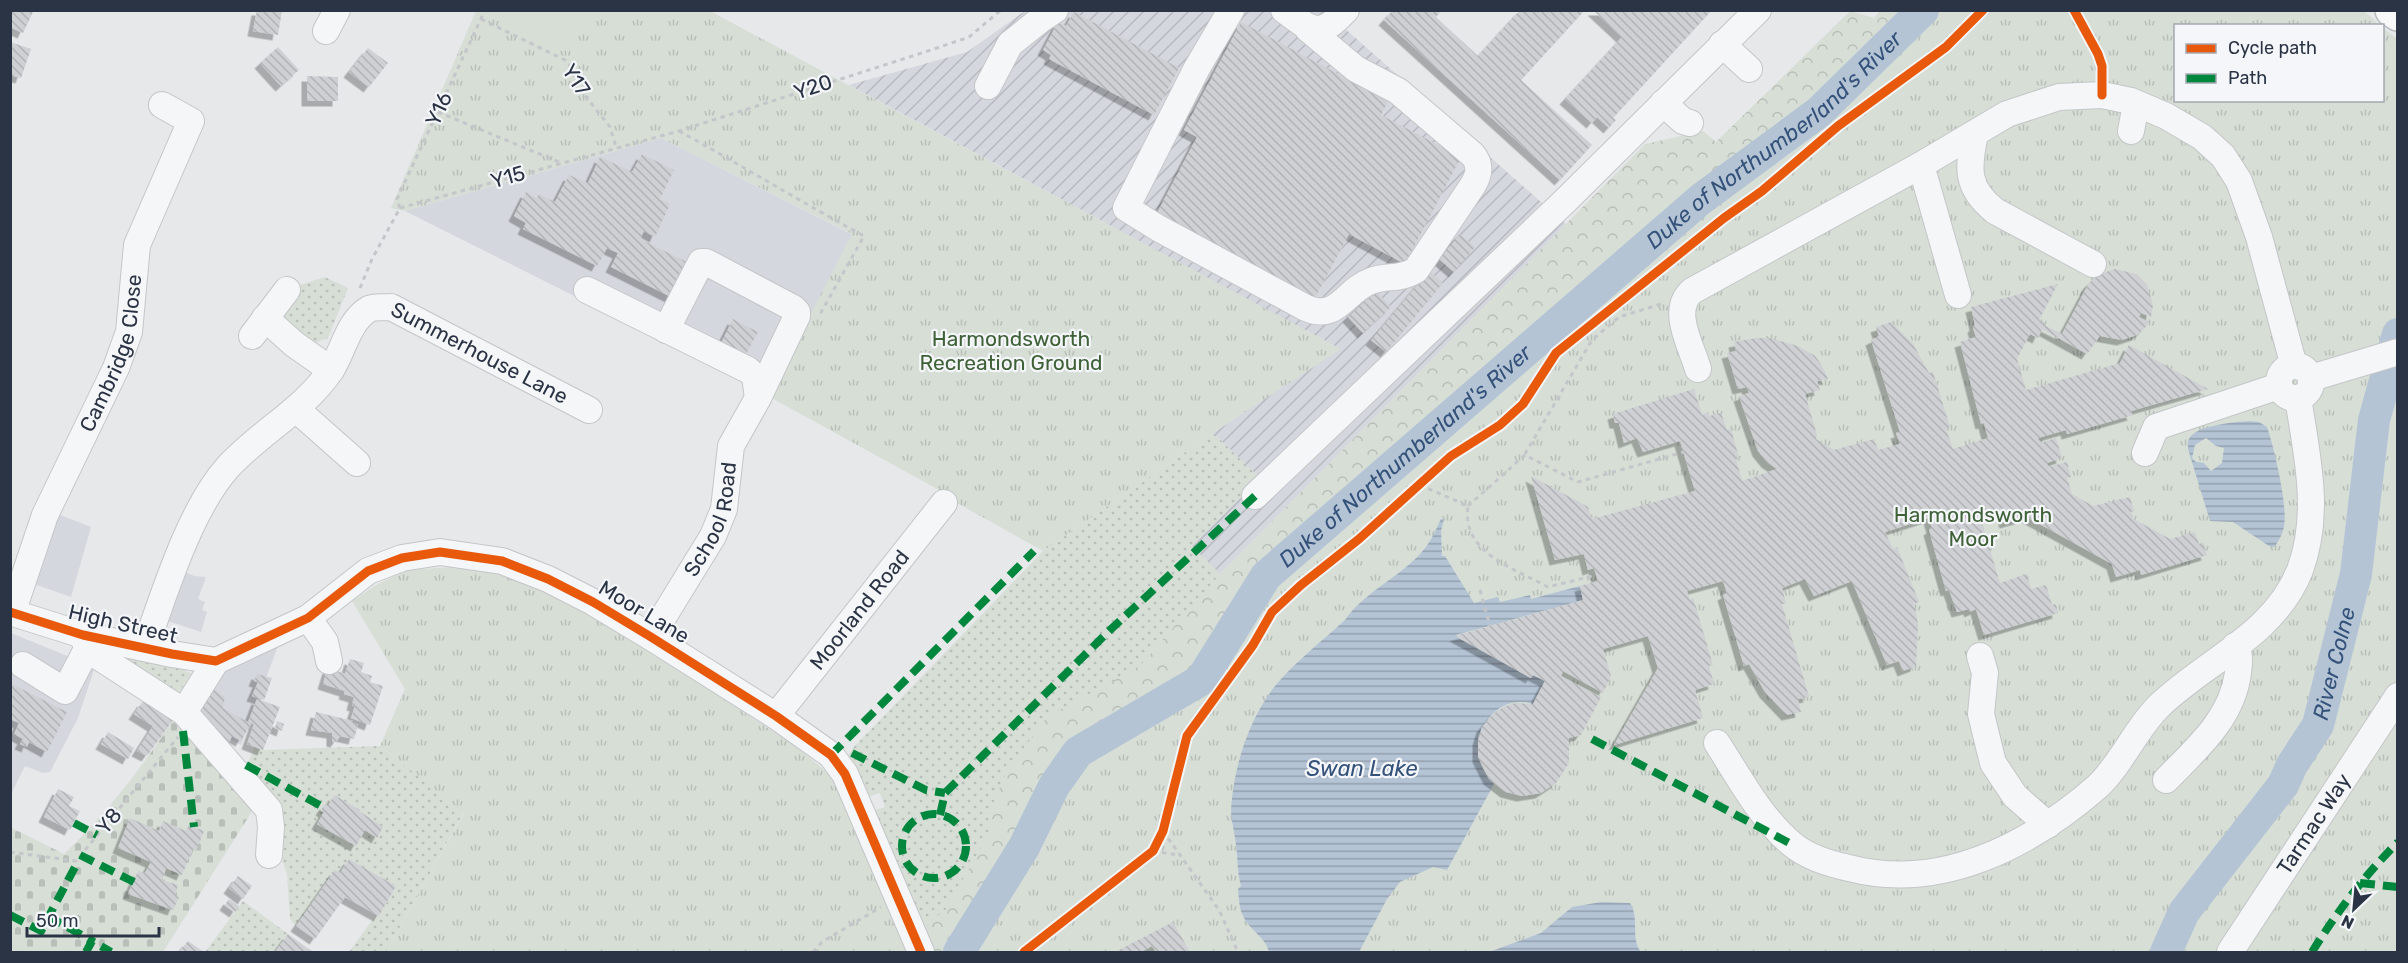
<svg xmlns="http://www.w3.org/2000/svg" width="2408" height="963" font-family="Rubik,sans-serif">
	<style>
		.built { fill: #d4d7dd }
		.industrial { fill: url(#industrial-furrows) }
		.grass { fill: url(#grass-dots) }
		.forest { fill: url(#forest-crowns) }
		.cemetery { fill: url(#cemetery-stones) }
		.park { fill: url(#park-tufts) }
		.pitch { fill: #d6ded6 }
		.water { fill: url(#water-rules); fill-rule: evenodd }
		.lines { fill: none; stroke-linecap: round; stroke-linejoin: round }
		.river { stroke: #b4c4d5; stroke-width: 32 }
		.building { fill: url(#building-back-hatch); filter: url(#shadow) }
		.minor-casing { stroke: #c4c6c8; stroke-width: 28 }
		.highway-casing { stroke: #b8bbbf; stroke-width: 36 }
		.path { stroke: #c5c6ca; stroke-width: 3; stroke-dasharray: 4.5 4.5; stroke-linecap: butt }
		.minor { stroke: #f5f6f7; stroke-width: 26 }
		.highway { stroke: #f8f8f8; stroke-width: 33 }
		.quiet { stroke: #00873e; stroke-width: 8; stroke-dasharray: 15 8; stroke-linecap: butt }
		.cycleway-casing { stroke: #f4f6f9; stroke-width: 13 }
		.cycleway { stroke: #e8590c; stroke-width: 9 }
		.labels { text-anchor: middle; stroke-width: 4.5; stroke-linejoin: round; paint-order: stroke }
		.street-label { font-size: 21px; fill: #2b3445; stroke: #f4f6f9 }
		.park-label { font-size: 21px; fill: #3f6138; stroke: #f4f6f9 }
		.water-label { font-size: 22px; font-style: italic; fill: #34527a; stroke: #f4f6f9 }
	</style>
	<defs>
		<pattern id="industrial-furrows" width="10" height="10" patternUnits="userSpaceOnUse" patternTransform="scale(1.5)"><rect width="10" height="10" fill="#d4d7dd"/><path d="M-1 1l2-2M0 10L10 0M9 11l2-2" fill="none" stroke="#b6b9bf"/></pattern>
		<pattern id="grass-dots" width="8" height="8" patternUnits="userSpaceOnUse" patternTransform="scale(1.5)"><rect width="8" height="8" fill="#d6ded6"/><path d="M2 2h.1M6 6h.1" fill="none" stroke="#b8bfb9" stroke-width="1.8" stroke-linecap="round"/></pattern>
		<pattern id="forest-crowns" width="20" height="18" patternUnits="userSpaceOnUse" patternTransform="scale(1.5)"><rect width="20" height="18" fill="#d6ded6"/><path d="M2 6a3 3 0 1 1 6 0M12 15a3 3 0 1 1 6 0" fill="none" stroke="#b8bfb9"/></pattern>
		<pattern id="cemetery-stones" width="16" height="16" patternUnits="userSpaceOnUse" patternTransform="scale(1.5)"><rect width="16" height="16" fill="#d6ded6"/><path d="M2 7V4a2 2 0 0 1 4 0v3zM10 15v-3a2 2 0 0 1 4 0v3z" fill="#b8bfb9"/></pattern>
		<pattern id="park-tufts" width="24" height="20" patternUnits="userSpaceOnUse" patternTransform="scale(1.5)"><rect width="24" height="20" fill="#d6ded6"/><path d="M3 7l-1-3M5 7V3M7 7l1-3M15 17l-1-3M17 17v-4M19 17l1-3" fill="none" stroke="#b8bfb9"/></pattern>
		<pattern id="water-rules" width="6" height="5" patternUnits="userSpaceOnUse" patternTransform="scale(1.5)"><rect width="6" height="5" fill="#b4c4d5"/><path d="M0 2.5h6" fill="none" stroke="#93a0af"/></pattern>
		<pattern id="building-back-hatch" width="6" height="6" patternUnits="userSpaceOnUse" patternTransform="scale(1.5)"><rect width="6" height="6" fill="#ced0d3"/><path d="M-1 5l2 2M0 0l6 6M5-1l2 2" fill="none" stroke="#b1b3b6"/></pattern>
		<filter id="shadow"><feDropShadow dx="-5.5" dy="5.5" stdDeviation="0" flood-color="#0004"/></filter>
	</defs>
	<rect width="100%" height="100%" fill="#e6e8ea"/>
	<g class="built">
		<path d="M661 138 853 235 768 396 734 376 405 211Z"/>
		<path d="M53 512 91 527 71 597 28 582Z"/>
		<path d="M178 569 194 576 206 577 198 599 205 602 202 610 207 612 201 632 156 617Z"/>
		<path d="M11 633 77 660 94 670 78 718 50 772 43 773 25 766 11 794Z"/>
		<path d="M278 646 241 745 212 730 193 711 227 659Z"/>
	</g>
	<path class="industrial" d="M1025 11H1325L1566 224 1220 574 1191 546 1260 478 1213 433 1340 349 849 85 967 52Z"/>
	<g class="grass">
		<path d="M325 277 348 288 328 338 312 344 282 315 297 286Z"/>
		<path d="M1213 433 1260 478 1192 546 1244 598 1194 672 1072 745 1053 771 950 952H928L870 812 885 807 880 793 865 798 847 759 852 749 1043 551Z"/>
		<path d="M107 653 186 662 187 672 192 673 180 691 174 693Z"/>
		<path d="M380 746 464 812 386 952H349L376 915 379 916 396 886 349 859 340 873 335 871 296 926 290 919 287 874 279 851 278 830 285 817 253 779 243 773 255 747 264 750Z"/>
		<path d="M243 901 288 934 275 952H205Z"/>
	</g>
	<path class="forest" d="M1850 11 1874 18 1880 11H1915L1815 107 1696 194 1263 573 1194 672 1072 745 1053 771 950 952H928L919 930 946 909 988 835 993 804 1007 770 1048 716 1139 667 1220 574 1645 144 1703 131 1716 142Z"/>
	<path class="cemetery" d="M173 720 256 805 163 952H11L10 827 64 854C105 815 142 768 173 720Z"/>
	<g class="park">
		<path d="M2363 10 2380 25 2176 26V100H2382L2383 28 2397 39V952H959L1024 847 1054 786 1078 752 1201 680 1266 576 1701 199 1819 112 1923 11Z"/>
		<path d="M476 11H710L1341 349 1213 433 1043 551 959 504 950 496 768 396 852 234 661 138 405 211 391 208Z"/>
		<path d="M451 567 497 572 565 595 798 748 828 773 847 799 917 952H386L464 813 380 746 405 689 352 601 378 584 406 570Z"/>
	</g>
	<path class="pitch" d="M490 10H588V11L568 52 488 14Z"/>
	<g class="water">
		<path d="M2249 421 2259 422 2267 427C2274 447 2288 506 2284 526 2283 533 2279 541 2274 547L2269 546 2233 522 2210 521 2188 449C2188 445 2187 442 2189 439 2195 425 2236 422 2249 421ZM2206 438 2216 446 2224 448 2222 463 2211 471 2204 463 2196 462 2192 458 2195 445Z"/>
		<path d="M1441 519H1444L1441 531 1442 556H1445L1474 603 1498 597 1500 602 1530 595 1531 599 1580 586 1583 600 1456 635 1530 678 1533 675 1545 681 1533 704C1490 690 1458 750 1494 784L1447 870 1433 867 1400 882 1387 899 1359 952H1269C1266 938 1251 931 1244 918 1239 909 1239 899 1238 889L1241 886C1237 872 1238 860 1236 845 1235 834 1231 820 1231 809 1234 766 1248 721 1275 686 1293 664 1323 640 1345 620 1366 589 1407 575 1428 544 1433 537 1437 527 1441 519Z"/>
		<path d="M1601 902 1630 903C1640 918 1630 938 1641 952H1489L1541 933 1572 907Z"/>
	</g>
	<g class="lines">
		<g class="river">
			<path id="s1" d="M959 952 1024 847 1054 786 1078 752 1201 680 1266 576 1701 199 1819 112 1923 10"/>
			<path id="s2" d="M2166 952 2184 912 2283 785 2292 765 2318 725 2356 574 2374 420 2398 334"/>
		</g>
	</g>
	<g class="building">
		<path d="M10 10H34L23 33 10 27Z"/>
		<path d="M257 10H282L278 35 253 31Z"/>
		<path d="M1393 10H1442L1436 17 1478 56 1520 10H1585L1521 80 1592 145 1560 180 1384 20Z"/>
		<path d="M1593 10H1645L1647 12 1648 10H1712L1613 118 1616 120 1609 128 1597 117 1592 123 1565 99 1622 37Z"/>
		<path d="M1074 12 1179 68 1154 115 1049 59 1051 55 1043 50 1058 22 1066 26Z"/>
		<path d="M1241 22 1388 101 1381 115 1461 157 1405 264 1349 234 1315 298 1157 213 1197 137 1184 130Z"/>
		<path d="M10 42 31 49 21 78 10 75Z"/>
		<path d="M278 47 299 70 281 86 260 63Z"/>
		<path d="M368 48 388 63 369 87 349 72Z"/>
		<path d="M307 76 338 77V101H307Z"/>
		<path d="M642 154 674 170 660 199 670 204 655 237 644 231 641 237 642 240 689 263 673 298 611 267 618 253 607 248 597 266 523 229 526 223 514 216 526 192 537 198 539 194 555 202 569 175 588 183 600 157 632 172Z"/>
		<path d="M1460 234 1475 247 1454 272 1439 259Z"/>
		<path d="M2115 269 2136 274 2147 285 2153 305 2151 317 2141 313 2139 317 2149 322 2144 329 2137 335 2122 340 2100 336 2087 354 2042 329 2038 338 2030 334 2017 359 2026 390 2120 363 2129 345 2208 389 2131 411 2133 415 2067 434 2066 430 2038 438 2040 443 2056 438 2062 458 2047 463 2048 467 2067 462 2071 477 2067 478 2072 494 2093 506 2130 497 2134 511 2131 512 2132 518 2170 539 2195 532 2199 544 2203 542 2207 555 2141 575 2140 570 2116 577 2112 564 2027 517 2005 523 2002 513 1981 519 2000 583 2027 574 2031 589 2046 585 2052 605 2056 604 2058 613 1984 635 1976 609 1970 612 1969 609 1957 612 1949 590 1946 591 1929 530 1932 528 1929 518 1885 532 1893 549 1897 547 1919 602 1914 604 1918 624 1916 666 1903 671 1899 661 1887 665 1852 581 1814 596 1805 579 1782 588 1786 604H1782L1809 697 1798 699 1801 712 1787 715 1765 692 1749 664 1744 666 1723 595 1727 593 1723 581 1687 591 1690 600 1693 598 1713 665 1709 666 1714 684 1695 690 1703 718 1614 745 1658 668 1648 636 1603 649 1611 676 1603 693 1563 671 1561 676 1601 697 1581 735 1569 738V763L1556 783 1541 793 1522 796 1506 792 1489 779 1478 757V740L1482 727 1493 714 1504 707 1515 703 1533 704 1545 681 1533 675 1531 678 1455 636 1583 600 1580 586 1598 581 1594 568 1588 570 1584 554 1555 560 1531 476 1588 507 1592 519 1695 491 1680 441 1643 452 1637 438 1624 443 1619 423H1615L1613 414 1694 389 1702 415 1708 412 1709 416 1721 413 1727 430 1731 429 1739 458 1736 459 1742 481 1777 469 1767 462 1758 451 1739 396 1749 393 1747 387 1738 389 1727 353 1736 351 1734 342 1757 338H1769L1798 346 1815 356 1821 364 1828 379 1817 381 1820 390 1805 394 1817 435 1816 439 1834 450 1874 439 1878 450 1900 444 1896 433 1900 432 1871 340 1879 336 1876 327 1891 322 1913 344 1929 373 1933 372 1950 427 1946 429 1953 449 1988 438 1984 423 1981 424 1960 342 1976 337 1973 328 1975 325 1971 307 2058 284 2039 320 2045 323 2044 325 2062 334 2089 283 2100 274Z"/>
		<path d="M1429 271 1443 283 1386 352 1371 340Z"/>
		<path d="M1376 291 1391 307 1363 333 1348 317Z"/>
		<path d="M733 319 758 332 745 356 721 343Z"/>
		<path d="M350 659 364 663 361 672 372 676 370 682 383 686 370 725 351 718 355 706 352 705 354 697 344 694 345 691 323 684 328 668 345 674Z"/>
		<path d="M257 674 272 678 264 700 252 696 258 682 254 681Z"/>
		<path d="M12 684 67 712 47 752 29 742 27 747 20 744 23 739 14 734 19 723 10 719Z"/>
		<path d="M213 689 225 697 223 708 251 724 241 741 232 736 229 742 215 734 218 729 197 717Z"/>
		<path d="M257 699 280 707 263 750 247 744 254 724 248 722Z"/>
		<path d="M143 701 173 720 147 756 137 751 153 726 134 714Z"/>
		<path d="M316 712 353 721V723L358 725 354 739 340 736 336 742 332 741V733L311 730Z"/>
		<path d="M277 721 284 724 282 731 275 728Z"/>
		<path d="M108 732 134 748 128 759 101 744Z"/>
		<path d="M58 789 74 797 69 806 80 811 70 830 44 817Z"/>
		<path d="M334 795 360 810 359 811 383 827 377 838 365 830 356 846 317 824 324 812 321 810 325 804 328 806Z"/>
		<path d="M130 818 159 831 163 821 186 831 189 825 204 831 196 851 193 849 182 875 166 868 164 875 162 880 178 885 175 896 179 897 173 910 128 894 138 871 145 873 151 862 118 848Z"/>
		<path d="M349 859 396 886 379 916 345 897 315 939 296 926 335 870 340 873Z"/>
		<path d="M238 876 252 886 243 899 229 888Z"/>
		<path d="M229 899 239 906 235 912 225 905Z"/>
		<path d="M1173 922 1190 952H1156L1152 946 1141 952H1115Z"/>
		<path d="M288 934 313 952H275Z"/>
		<path d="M188 941 204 952H179Z"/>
	</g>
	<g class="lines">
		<defs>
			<g id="minor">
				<path d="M1231 10 1197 68 1126 208 1158 228 1306 308C1338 322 1345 290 1371 281 1386 275 1401 280 1416 270L1473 185C1479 175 1481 165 1473 155L1398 91 1356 69 1308 29"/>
				<path d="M1284 10C1312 31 1319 39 1346 10"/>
				<path d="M326 31 337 10"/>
				<path d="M1722 44 1749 69"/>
				<path d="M988 86 1010 44 1040 20 1055 10"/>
				<path d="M1663 103 1683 121 1690 123"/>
				<path d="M2131 131 2136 104"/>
				<path d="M1975 133C1968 168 1965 187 1995 211L2093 264"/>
				<path d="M1921 165 1958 295"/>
				<path d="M587 290 748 370 755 376 758 398"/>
				<path d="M265 318 294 344 331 370"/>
				<path d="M252 336 287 290"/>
				<circle cx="2295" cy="382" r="16"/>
				<path d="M1698 369C1691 345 1670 310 1692 291L1921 165 2007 114 2059 97 2102 95 2131 101 2166 116 2202 137 2223 156 2239 181 2259 237 2294 366"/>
				<path d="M2311 378 2398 352"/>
				<path d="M296 409 357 463"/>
				<path d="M2145 453 2156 427 2279 386"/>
				<path d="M1255 496 1565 201 1758 10"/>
				<path d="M10 612 83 635 172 654 216 661 308 618 368 571 402 558 440 552 502 561 548 579 593 602 651 637 776 716 831 755 845 774 921 952"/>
				<path id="s3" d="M12 613 45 515 116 368 129 332 137 245 191 121 162 105"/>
				<path d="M308 618 325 642 329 661"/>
				<path d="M83 635 87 649 184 712 216 661"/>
				<path id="s4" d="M651 637 713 536 724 509 731 446 758 398 797 316V312L793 308 706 262H701L666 330"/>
				<path id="s5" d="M145 648C164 594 190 509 228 467 260 432 304 410 331 370 343 352 348 321 369 309 375 306 385 308 391 307L589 410"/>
				<path d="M1980 656 1985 673 1981 714 1993 763 2015 796 2048 825"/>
				<path d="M23 665 65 691 87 649"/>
				<path d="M184 712 269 810 271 827 269 855"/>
				<path id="s6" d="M776 716 944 503"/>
				<path d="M1717 743C1739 777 1761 819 1793 845 1808 857 1830 864 1849 868 1940 892 2029 846 2097 787 2122 764 2135 729 2160 705 2206 661 2275 634 2300 570 2321 513 2307 456 2298 398"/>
				<path d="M2166 780C2196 749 2232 719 2238 673 2239 662 2241 656 2235 646"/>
				<path id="s7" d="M2230 952 2398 696"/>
			</g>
			<path id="highway" d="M2392 10 2398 14"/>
		</defs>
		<use href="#minor" class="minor-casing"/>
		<use href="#highway" class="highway-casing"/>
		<g class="path">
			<path d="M481 19 565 60 569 64 579 88 610 127 616 147"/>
			<path d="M438 112 559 162"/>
			<path d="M679 131C741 165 801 202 864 236L819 316"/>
			<path d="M400 208 679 131 931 50 969 37 1001 10"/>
			<path d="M400 208 397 199 485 10"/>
			<path d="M360 288 372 259 400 208"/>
			<path d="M1525 454 1592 340 1619 317 1661 304"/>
			<path d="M1420 485 1468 506C1461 553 1514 568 1548 587L1596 575"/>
			<path d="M1468 506 1525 455 1578 482 1684 452"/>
			<path d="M1480 590 1490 626"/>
			<path d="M1163 831 1219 910 1238 952"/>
			<path d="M1153 851 1178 855"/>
			<path d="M10 852 76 861 178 737"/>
			<path d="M813 952 822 942 881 907"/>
		</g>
		<use href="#minor" class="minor"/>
		<use href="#highway" class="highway"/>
		<g class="quiet">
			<path d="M183 731 194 827"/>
			<path d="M1592 739 1793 845"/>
			<path d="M852 753 926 790 945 793"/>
			<path d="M831 755 1034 551"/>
			<path d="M246 765 323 807"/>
			<circle cx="934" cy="846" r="32"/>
			<path d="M940 815 945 793 1109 631 1255 496"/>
			<path d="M74 823 97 835"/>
			<path d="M80 855 134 882"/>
			<path d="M2360 883 2398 887"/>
			<path d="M10 915 41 931 75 867 76 861"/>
			<path d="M48 916 92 941"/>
			<path d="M86 952 92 941 111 952"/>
			<path d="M2312 952C2337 912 2364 876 2398 842"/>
		</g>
		<defs>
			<g id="cycleway">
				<path d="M2074 10 2098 54 2102 66V95"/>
				<path d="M10 612 83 635 172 654 216 661 308 618 368 571 402 558 440 552 502 561 548 579 593 602 651 637 776 716 831 755 845 774 921 952"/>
				<path d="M1024 952 1153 851 1163 831 1187 736 1253 645 1272 612 1301 585 1359 539 1451 456 1500 425 1523 404 1556 353 1724 218 1762 191 1838 126 1946 47 1983 10"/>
			</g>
		</defs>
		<use href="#cycleway" class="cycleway-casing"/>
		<use href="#cycleway" class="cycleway"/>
	</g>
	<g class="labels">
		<g class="street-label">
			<text transform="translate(576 80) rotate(57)" y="7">Y17</text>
			<text transform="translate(813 87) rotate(-18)" y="7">Y20</text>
			<text transform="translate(439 109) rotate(-65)" y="7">Y16</text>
			<text transform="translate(508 177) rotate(-16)" y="7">Y15</text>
			<text dy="7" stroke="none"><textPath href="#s3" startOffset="280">Cambridge Close</textPath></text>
			<text dy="7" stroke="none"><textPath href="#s5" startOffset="537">Summerhouse Lane</textPath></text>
			<text dy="7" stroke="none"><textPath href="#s4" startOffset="134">School Road</textPath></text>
			<text dy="7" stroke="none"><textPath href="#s6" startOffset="135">Moorland Road</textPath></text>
			<text transform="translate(644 612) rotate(31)" y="7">Moor Lane</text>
			<text transform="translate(123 624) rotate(13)" y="7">High Street</text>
			<text transform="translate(109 821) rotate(-50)" y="7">Y8</text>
			<text dy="7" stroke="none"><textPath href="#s7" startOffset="153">Tarmac Way</textPath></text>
		</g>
		<g class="park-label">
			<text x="1011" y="346">Harmondsworth<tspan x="1011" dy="24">Recreation Ground</tspan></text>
			<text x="1973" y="522">Harmondsworth<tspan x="1973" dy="24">Moor</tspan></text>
		</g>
		<g class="water-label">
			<text dy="8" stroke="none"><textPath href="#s1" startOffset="1168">Duke of Northumberland's River</textPath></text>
			<text dy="8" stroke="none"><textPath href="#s1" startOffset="682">Duke of Northumberland's River</textPath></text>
			<text dy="8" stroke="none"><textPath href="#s2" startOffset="338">River Colne</textPath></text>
			<text x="1362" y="776">Swan Lake</text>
		</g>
	</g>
	<rect width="2408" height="963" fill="none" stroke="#2b3445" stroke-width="24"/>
	<rect x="2174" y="24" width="210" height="78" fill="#f4f6f9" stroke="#a4a8b1" stroke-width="1.5"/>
	<rect x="2186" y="44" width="30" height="9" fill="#e8590c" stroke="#a4a8b1" stroke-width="1.5"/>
	<text x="2228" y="54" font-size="18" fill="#2b3445">Cycle path</text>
	<rect x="2186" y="74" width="30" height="9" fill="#00873e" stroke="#a4a8b1" stroke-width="1.5"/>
	<text x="2228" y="84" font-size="18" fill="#2b3445">Path</text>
	<g transform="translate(2354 909) rotate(206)" stroke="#f4f6f9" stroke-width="4.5" paint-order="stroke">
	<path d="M0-4.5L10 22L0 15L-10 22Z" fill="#2b3445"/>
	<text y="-9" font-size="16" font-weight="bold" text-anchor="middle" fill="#2b3445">N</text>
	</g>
	<path d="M27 927v9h132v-9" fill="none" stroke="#2b3445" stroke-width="3"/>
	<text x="36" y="927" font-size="18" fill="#2b3445" stroke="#f4f6f9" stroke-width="4.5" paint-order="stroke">50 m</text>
</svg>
